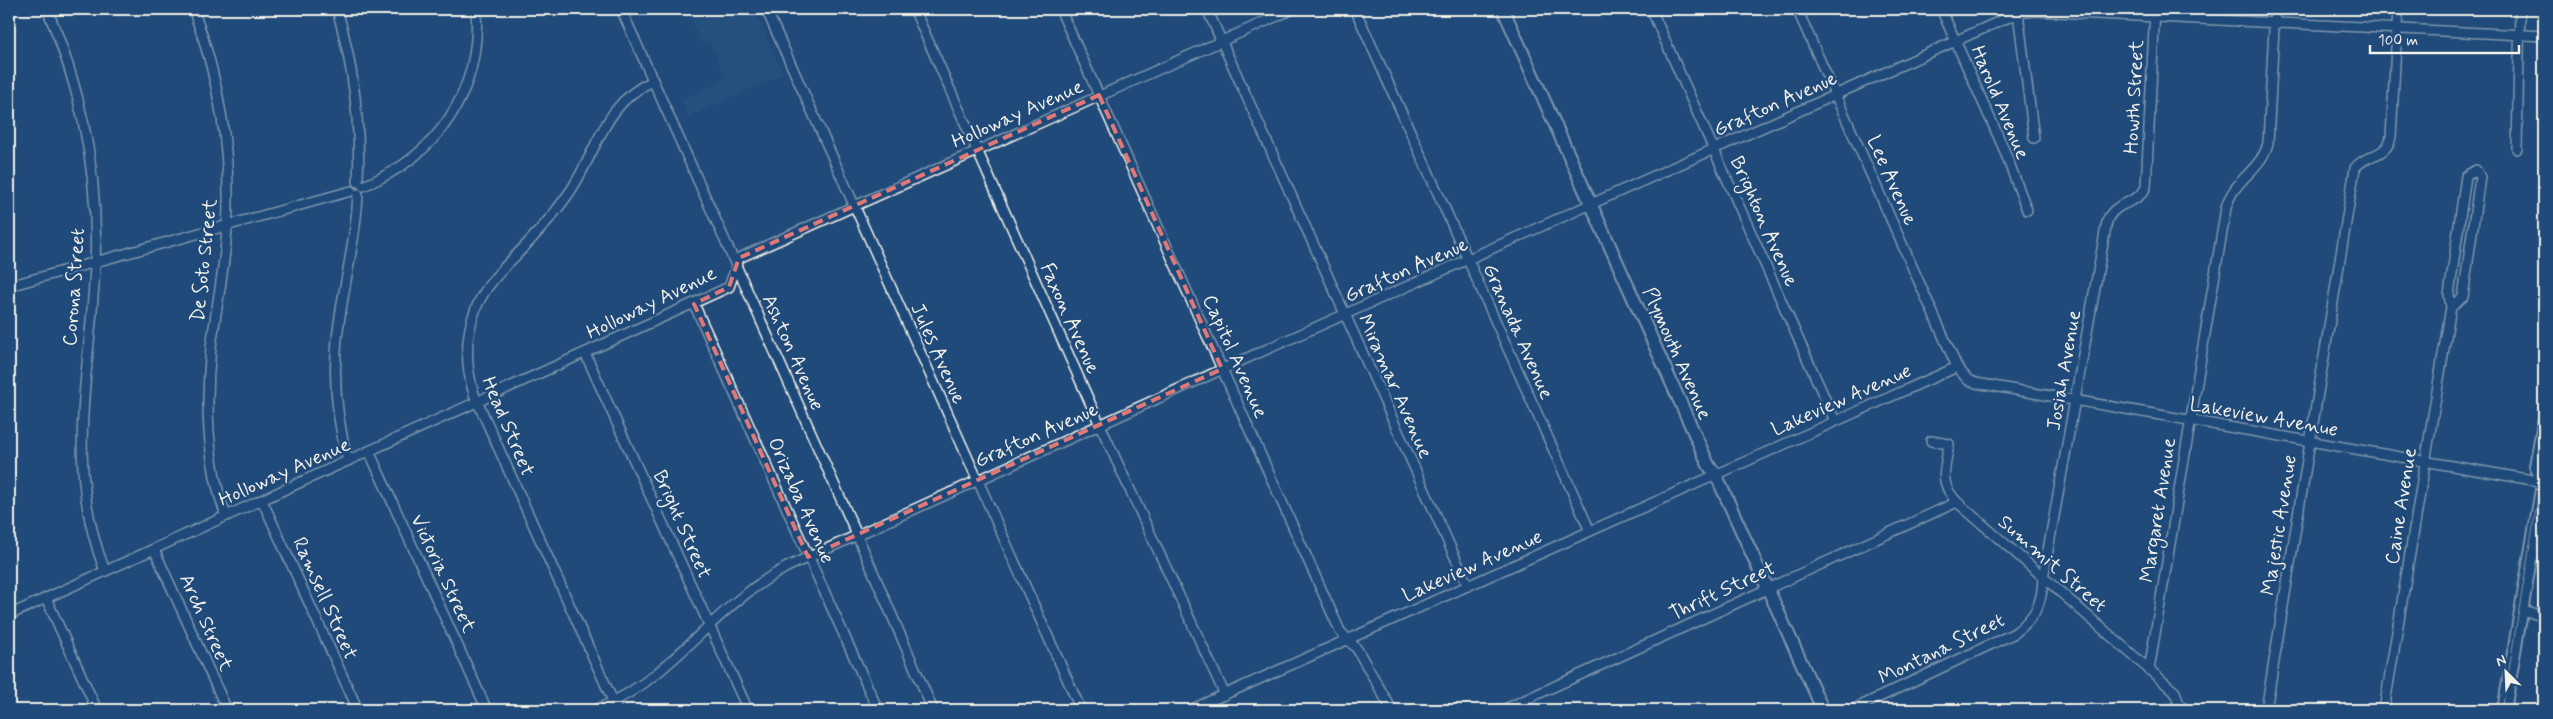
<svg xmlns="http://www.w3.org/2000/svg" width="2553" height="719" font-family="Mynerve,sans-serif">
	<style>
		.built { fill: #2d5581 }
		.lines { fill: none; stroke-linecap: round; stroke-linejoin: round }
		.minor-casing { stroke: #f4f1e8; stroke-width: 12 }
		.tertiary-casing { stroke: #f4f1e8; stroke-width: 15 }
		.secondary-casing { stroke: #f4f1e8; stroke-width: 16 }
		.minor { stroke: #1f4a7a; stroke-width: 9 }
		.tertiary { stroke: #1f4a7a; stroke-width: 11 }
		.secondary { stroke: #1f4a7a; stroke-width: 12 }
		.tram { stroke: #f4f1e8; stroke-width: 1 }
		.marked { fill: none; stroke: #e27875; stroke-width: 4; stroke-dasharray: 10 6; stroke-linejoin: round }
		.labels { text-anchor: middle; stroke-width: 4.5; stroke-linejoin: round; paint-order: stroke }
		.street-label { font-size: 20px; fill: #f4f1e8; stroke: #1f4a7a }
	</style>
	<rect width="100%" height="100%" fill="#1f4a7a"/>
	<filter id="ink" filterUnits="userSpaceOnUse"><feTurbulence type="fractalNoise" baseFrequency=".02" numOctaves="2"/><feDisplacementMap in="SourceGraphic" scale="10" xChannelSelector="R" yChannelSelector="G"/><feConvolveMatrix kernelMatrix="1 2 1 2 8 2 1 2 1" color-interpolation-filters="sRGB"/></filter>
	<g filter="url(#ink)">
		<path class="built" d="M687 9H754L783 74 688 117 680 100 726 79 709 40 701 44Z"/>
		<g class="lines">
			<defs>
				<g id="minor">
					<path d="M47 9C82 90 99 175 95 264 91 374 63 463 105 571"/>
					<path d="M193 9C219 77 232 155 227 228 225 268 216 308 211 348 205 402 207 465 226 516"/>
					<path d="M337 9C353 65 361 123 358 182"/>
					<path d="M621 9 857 535 933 710"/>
					<path d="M766 9 1081 710"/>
					<path d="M914 9 1100 425 1225 695"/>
					<path d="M1060 9 1340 631 1357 649 1392 710"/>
					<path d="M1207 9 1468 586"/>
					<path d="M1355 9 1590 531"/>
					<path d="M1651 9 1835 421"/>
					<path d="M1797 9 1957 367"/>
					<path d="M1941 9 2003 147 2027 210"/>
					<path d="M2018 13 2034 138"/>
					<path d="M2517 149 2520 9"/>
					<path d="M363 186C438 156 482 91 476 9"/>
					<path d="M9 286 351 191"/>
					<path d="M694 304 878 710"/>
					<path d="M585 353 748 710"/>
					<path d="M1931 441 1949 444C1945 469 1938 482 1957 502L2175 692 2181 710"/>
					<path d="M369 451 487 710"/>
					<path d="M348 461C337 421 333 380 337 339 342 290 356 243 358 194"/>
					<path d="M262 500 358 710"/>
					<path d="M154 549 227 710"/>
					<path d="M46 598 97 710"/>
					<path d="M2521 609 2544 617"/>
					<path d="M9 615 729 287 739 258 1293 9"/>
					<path d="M2149 670 2226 208C2233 179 2262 170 2268 143L2275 9"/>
					<path d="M596 710C618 700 639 688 657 673 703 635 733 596 787 567L1236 363 2018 13 2034 11 2544 36"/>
					<path d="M617 710 474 394C465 365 465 336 476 308 487 282 506 266 525 246 541 229 556 212 569 193 598 151 603 103 653 81"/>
					<path d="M1190 710 1957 367 1968 380 1976 383 2544 482"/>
					<path d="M1503 710 1957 502"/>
					<path d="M1852 710 2015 633C2036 616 2042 604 2043 578L2107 221C2115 200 2138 205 2146 187L2155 9"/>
					<path d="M2167 710 2181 706"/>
					<path d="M2266 710 2355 168C2366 153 2387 158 2391 137L2398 9"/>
					<path d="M2384 710 2451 307 2449 295 2466 176 2476 170 2480 177 2463 297 2451 307"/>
				</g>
				<path id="tertiary" d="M1503 9 1709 466 1716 475 1823 710"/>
				<g id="secondary">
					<path d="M2544 423 2536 466 2544 483"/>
					<path d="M2539 554 2544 529"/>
					<path d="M2504 710 2544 478"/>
				</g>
			</defs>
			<use href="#minor" class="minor-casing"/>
			<use href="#tertiary" class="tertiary-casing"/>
			<use href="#secondary" class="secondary-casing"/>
			<use href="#minor" class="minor"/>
			<use href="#tertiary" class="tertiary"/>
			<use href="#secondary" class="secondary"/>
			<path class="tram" d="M2502 710 2544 462"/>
		</g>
	</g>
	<path d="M0 0H2553V719H0ZM1099 95 1222 369 808 557 694 304 729 287 739 258Z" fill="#1f4a7a" fill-opacity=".55" fill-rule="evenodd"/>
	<path class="marked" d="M1099 95 1222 369 808 557 694 304 729 287 739 258Z"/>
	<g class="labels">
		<g class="street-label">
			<text transform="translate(2133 97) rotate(-87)" y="7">Howth Street</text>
			<text transform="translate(2001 102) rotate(67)" y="7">Harold Avenue</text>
			<text transform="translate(1775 103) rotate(-24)" y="7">Grafton Avenue</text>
			<text transform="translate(1017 113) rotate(-24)" y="7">Holloway Avenue</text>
			<text transform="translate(1893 180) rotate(66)" y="7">Lee Avenue</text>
			<text transform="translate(1765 221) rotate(66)" y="7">Brighton Avenue</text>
			<text transform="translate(203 260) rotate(-84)" y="7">De Soto Street</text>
			<text transform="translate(1406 269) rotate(-24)" y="7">Grafton Avenue</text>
			<text transform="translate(73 287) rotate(-86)" y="7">Corona Street</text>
			<text transform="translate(651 302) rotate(-26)" y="7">Holloway Avenue</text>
			<text transform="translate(1071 318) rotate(66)" y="7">Faxon Avenue</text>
			<text transform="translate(1519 331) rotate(66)" y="7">Granada Avenue</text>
			<text transform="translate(794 352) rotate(66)" y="7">Ashton Avenue</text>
			<text transform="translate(939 353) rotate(66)" y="7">Jules Avenue</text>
			<text transform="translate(1678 353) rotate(66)" y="7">Plymouth Avenue</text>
			<text transform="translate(1236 356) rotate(66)" y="7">Capitol Avenue</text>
			<text transform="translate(2063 370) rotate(-80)" y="7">Josiah Avenue</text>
			<text transform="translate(1396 386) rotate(66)" y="7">Miramar Avenue</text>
			<text transform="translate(1841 399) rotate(-24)" y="7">Lakeview Avenue</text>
			<text transform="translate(2264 416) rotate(10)" y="7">Lakeview Avenue</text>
			<text transform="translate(509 426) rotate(67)" y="7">Head Street</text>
			<text transform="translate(1036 434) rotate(-24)" y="7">Grafton Avenue</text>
			<text transform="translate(284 471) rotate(-24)" y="7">Holloway Avenue</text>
			<text transform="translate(802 500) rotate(66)" y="7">Orizaba Avenue</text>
			<text transform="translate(2400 506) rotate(-81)" y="7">Caine Avenue</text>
			<text transform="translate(2157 510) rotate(-81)" y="7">Margaret Avenue</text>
			<text transform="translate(683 524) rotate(66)" y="7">Bright Street</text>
			<text transform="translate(2278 525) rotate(-81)" y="7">Majestic Avenue</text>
			<text transform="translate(2053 563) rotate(41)" y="7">Summit Street</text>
			<text transform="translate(1472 565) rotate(-24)" y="7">Lakeview Avenue</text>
			<text transform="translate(444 573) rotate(65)" y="7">Victoria Street</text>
			<text transform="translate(1722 590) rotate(-25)" y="7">Thrift Street</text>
			<text transform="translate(326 598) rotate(66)" y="7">Ramsell Street</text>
			<text transform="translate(207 622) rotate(66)" y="7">Arch Street</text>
			<text transform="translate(1941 648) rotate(-26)" y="7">Montana Street</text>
		</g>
	</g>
	<rect width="2553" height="719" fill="none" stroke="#1f4a7a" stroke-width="30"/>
	<rect x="15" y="15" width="2523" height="689" fill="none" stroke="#f4f1e8" stroke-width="2" filter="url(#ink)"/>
	<g transform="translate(2506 672) rotate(336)" stroke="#1f4a7a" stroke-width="4" paint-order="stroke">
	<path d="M0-4L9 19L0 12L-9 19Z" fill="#f4f1e8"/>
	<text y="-8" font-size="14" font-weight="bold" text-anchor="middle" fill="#f4f1e8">N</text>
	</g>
	<path d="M2370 45v8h149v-8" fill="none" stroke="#f4f1e8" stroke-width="2.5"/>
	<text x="2378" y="45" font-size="15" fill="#f4f1e8" stroke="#1f4a7a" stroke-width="4" paint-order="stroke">100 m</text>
</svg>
